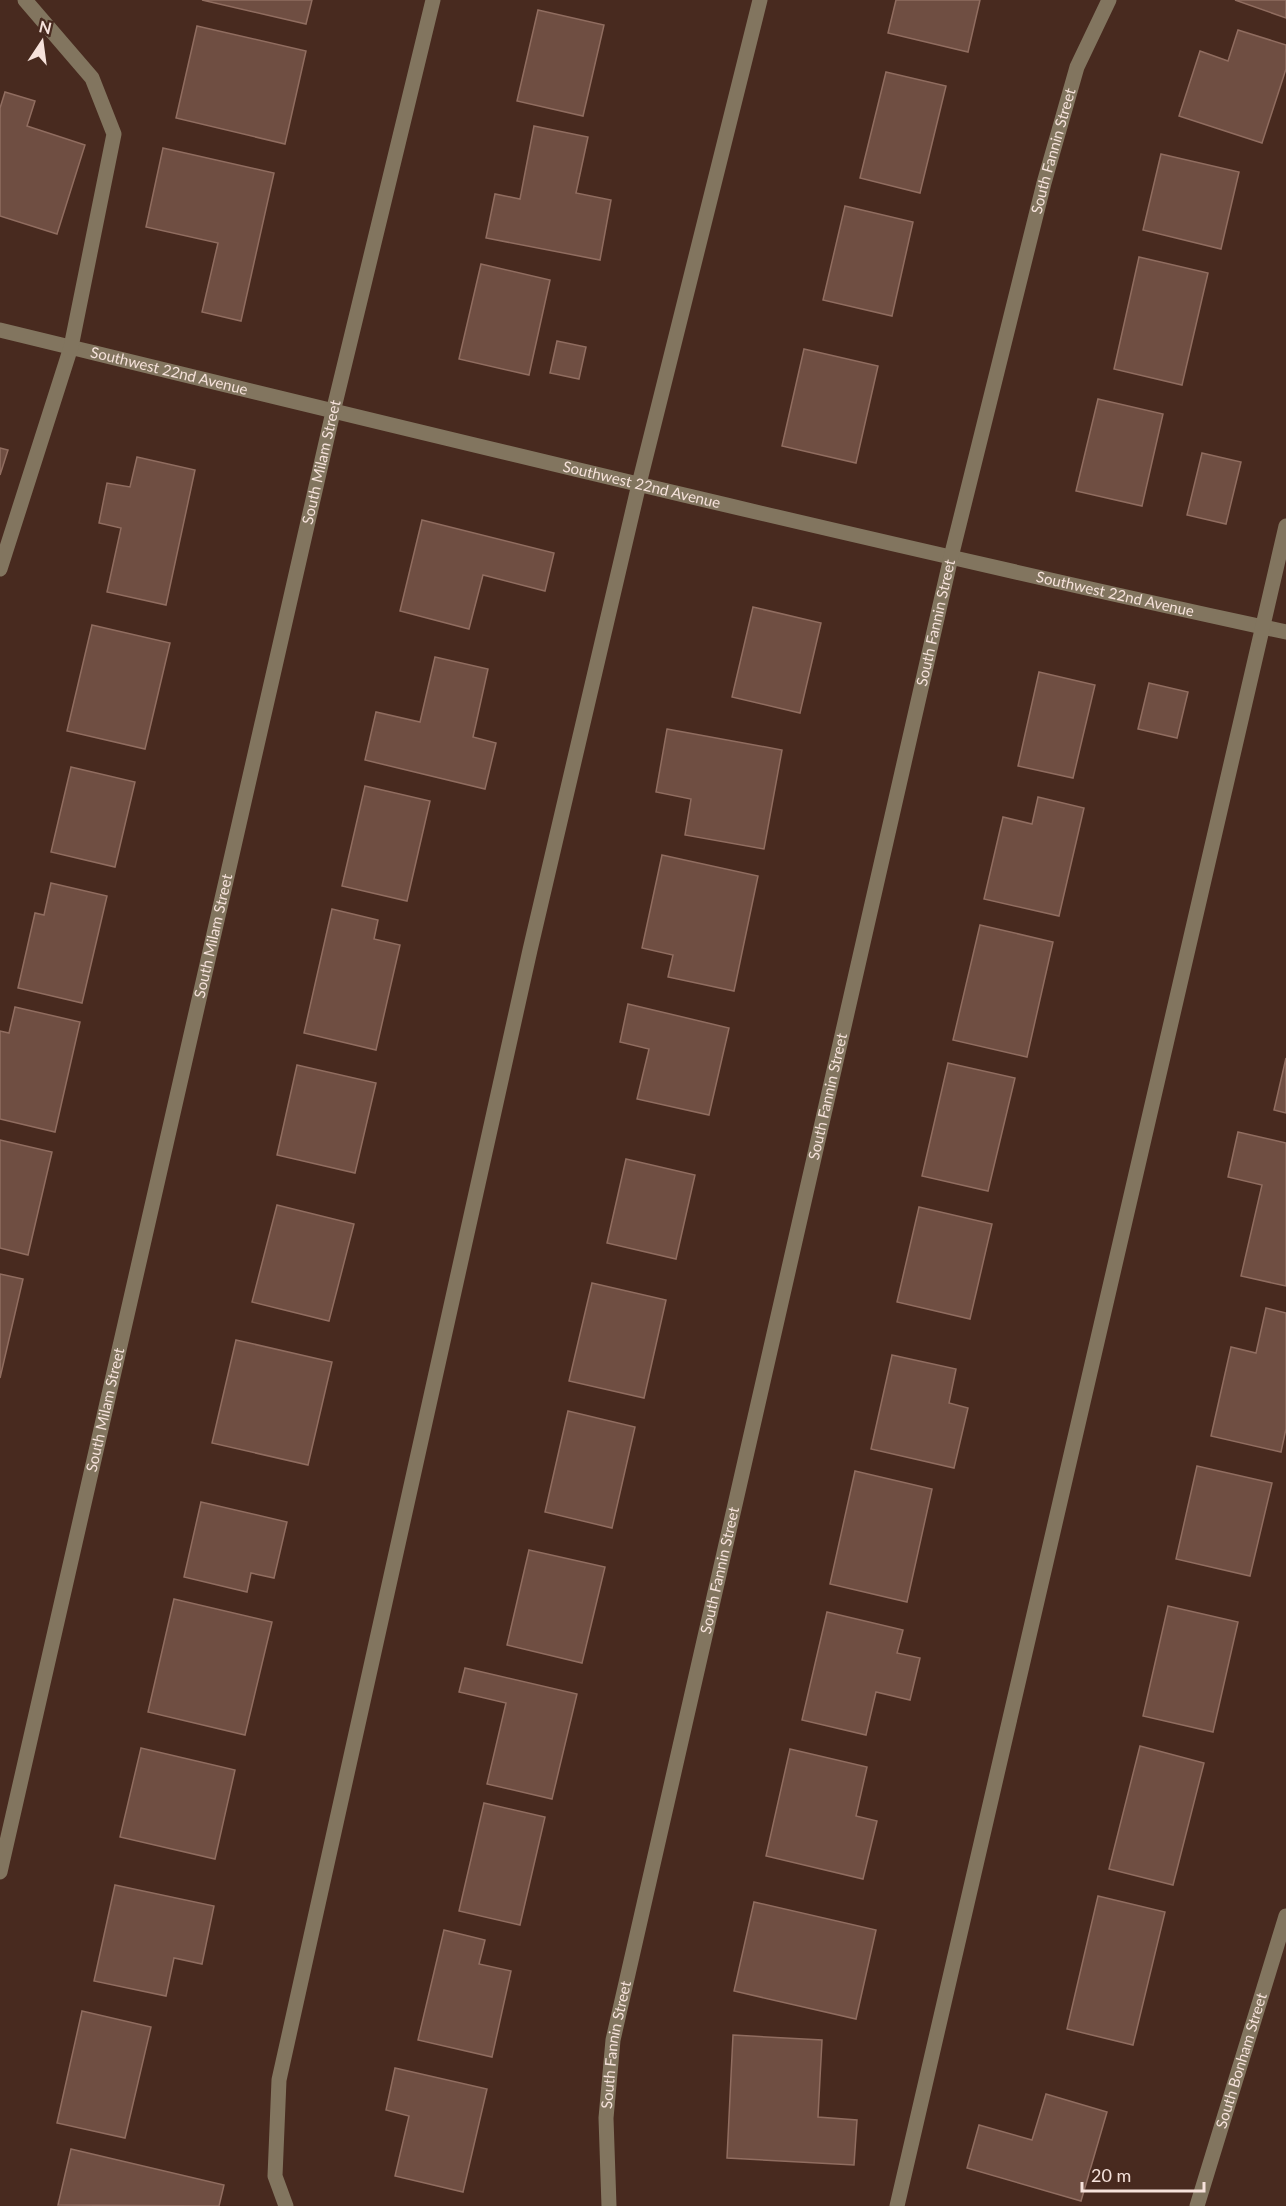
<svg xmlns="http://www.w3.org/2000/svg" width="1286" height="2206" font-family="Lato,sans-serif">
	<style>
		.building { fill: #6f4e42; stroke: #906d60; stroke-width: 1.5 }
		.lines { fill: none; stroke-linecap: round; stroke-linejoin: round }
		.minor { stroke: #82755f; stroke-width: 15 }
		.labels { text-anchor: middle; stroke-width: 6; stroke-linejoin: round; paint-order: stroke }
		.street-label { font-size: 15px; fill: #f6e2db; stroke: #482a1f }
	</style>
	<rect width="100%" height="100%" fill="#482a1f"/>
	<g class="building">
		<path d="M202 0H312L306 24Z"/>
		<path d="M896 0H980L968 52 888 33Z"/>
		<path d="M1235 0H1286V18Z"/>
		<path d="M538 10 604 25 583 116 517 101Z"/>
		<path d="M197 26 306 51 285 144 176 118Z"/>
		<path d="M1238 30 1286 45V69L1262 143 1179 116 1200 51 1228 61Z"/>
		<path d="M886 72 946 86 920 193 860 178Z"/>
		<path d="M5 92 35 101 27 126 85 145 57 234 0 216V108Z"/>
		<path d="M534 126 588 137 576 193 611 200 600 260 486 238 495 194 520 199Z"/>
		<path d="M163 148 274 173 241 321 202 312 218 243 146 227Z"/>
		<path d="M1161 154 1239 172 1221 249 1143 230Z"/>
		<path d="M845 206 913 222 892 316 823 300Z"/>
		<path d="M1139 257 1208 273 1182 385 1114 369Z"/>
		<path d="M481 264 550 280 529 375 459 359Z"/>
		<path d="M557 341 586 347 579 379 550 373Z"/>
		<path d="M804 349 878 366 856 463 782 446Z"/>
		<path d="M1098 399 1163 414 1142 506 1076 491Z"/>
		<path d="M0 448 8 450 0 475Z"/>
		<path d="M1202 453 1241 462 1226 524 1187 515Z"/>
		<path d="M137 457 195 470 166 605 107 592 121 528 99 523 107 483 130 487Z"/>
		<path d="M422 520 554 553 545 591 483 575 469 629 400 611Z"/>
		<path d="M753 607 821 623 800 713 732 697Z"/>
		<path d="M92 625 170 643 145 749 67 731Z"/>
		<path d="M435 657 488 669 473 737 496 743 485 789 365 760 376 712 420 722Z"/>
		<path d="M1039 672 1095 685 1073 778 1018 766Z"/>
		<path d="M1149 683 1188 692 1177 738 1138 729Z"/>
		<path d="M667 729 782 750 764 849 685 835 691 799 656 792Z"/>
		<path d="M71 767 135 782 115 867 51 852Z"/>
		<path d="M365 786 430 801 407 901 342 886Z"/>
		<path d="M1038 797 1084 808 1059 916 984 899 1003 817 1032 824Z"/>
		<path d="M662 855 758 876 734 991 668 977 673 955 642 948Z"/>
		<path d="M51 883 107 896 82 1003 18 988 35 913 44 915Z"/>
		<path d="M332 909 378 920 374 939 400 945 376 1050 304 1033Z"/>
		<path d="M980 925 1053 942 1027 1057 953 1040Z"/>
		<path d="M628 1004 729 1028 709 1115 637 1099 649 1049 620 1042Z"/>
		<path d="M15 1007 80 1022 55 1132 0 1119V1031L9 1033Z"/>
		<path d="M1286 1058V1113L1274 1110Z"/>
		<path d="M948 1063 1015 1078 988 1191 922 1176Z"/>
		<path d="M297 1065 376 1083 355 1173 277 1155Z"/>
		<path d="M1238 1132 1286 1143V1286L1241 1276 1262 1185 1228 1177Z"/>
		<path d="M0 1140 52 1152 28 1255 0 1248Z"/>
		<path d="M626 1159 695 1175 676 1259 607 1243Z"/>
		<path d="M277 1205 354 1224 329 1321 252 1302Z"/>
		<path d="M919 1207 992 1224 970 1319 897 1302Z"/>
		<path d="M0 1274 23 1279 0 1378Z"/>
		<path d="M592 1283 666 1300 644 1398 569 1381Z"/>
		<path d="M1266 1308 1286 1313V1429L1281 1452 1211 1436 1231 1347 1256 1353Z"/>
		<path d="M236 1340 332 1362 308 1465 212 1443Z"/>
		<path d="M892 1355 956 1369 949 1403 968 1408 954 1468 871 1449Z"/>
		<path d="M568 1411 635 1427 612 1528 545 1512Z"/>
		<path d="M1197 1466 1272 1483 1250 1576 1176 1559Z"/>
		<path d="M855 1471 932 1489 907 1602 830 1584Z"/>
		<path d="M201 1502 287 1522 274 1578 251 1573 247 1592 184 1577Z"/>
		<path d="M529 1550 605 1567 582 1663 507 1645Z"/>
		<path d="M174 1599 272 1622 245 1735 148 1712Z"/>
		<path d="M1168 1606 1238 1622 1213 1732 1143 1716Z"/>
		<path d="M827 1612 903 1630 897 1653 920 1658 910 1700 876 1692 866 1735 802 1720Z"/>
		<path d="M465 1668 577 1694 552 1799 487 1784 506 1703 459 1692Z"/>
		<path d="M1140 1746 1204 1763 1173 1885 1109 1869Z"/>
		<path d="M141 1748 235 1770 215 1859 120 1837Z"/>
		<path d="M790 1749 867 1767 856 1816 877 1821 863 1879 766 1856Z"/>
		<path d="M484 1803 545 1817 520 1925 459 1911Z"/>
		<path d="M115 1885 214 1906 202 1964 174 1958 166 1996 94 1981Z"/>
		<path d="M1098 1896 1165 1912 1133 2045 1067 2029Z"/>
		<path d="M754 1902 876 1930 856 2019 734 1991Z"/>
		<path d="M444 1930 485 1940 479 1964 511 1971 492 2057 418 2040Z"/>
		<path d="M82 2011 151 2027 125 2138 57 2123Z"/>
		<path d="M733 2035 822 2040 818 2117 857 2120 854 2165 727 2158Z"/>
		<path d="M395 2068 487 2089 463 2192 395 2176 409 2116 386 2110Z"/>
		<path d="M1046 2094 1107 2112 1081 2201 967 2168 979 2125 1032 2140Z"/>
		<path d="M71 2149 224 2185 219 2206 58 2205Z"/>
	</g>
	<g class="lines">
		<g class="minor">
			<path id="s1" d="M0 330C428 434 856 539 1286 632"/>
			<path d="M0 569 71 347 114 134 92 78 25 0"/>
			<path id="s2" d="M0 1872 333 412 433 0"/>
			<path d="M286 2206 275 2176 279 2080 530 950 639 484 760 0"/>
			<path id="s3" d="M609 2206 606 2118 613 2040 951 557 1044 183 1077 67 1109 0"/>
			<path d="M897 2206 1286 526"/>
			<path id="s4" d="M1197 2206 1286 1916"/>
		</g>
	</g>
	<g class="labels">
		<g class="street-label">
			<text dy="5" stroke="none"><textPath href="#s3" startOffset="2106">South Fannin Street</textPath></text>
			<text dy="5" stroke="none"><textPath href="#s1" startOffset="174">Southwest 22nd Avenue</textPath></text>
			<text dy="5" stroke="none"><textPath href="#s2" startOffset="1446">South Milam Street</textPath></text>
			<text dy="5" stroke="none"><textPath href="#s1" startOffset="660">Southwest 22nd Avenue</textPath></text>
			<text dy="5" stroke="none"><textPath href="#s1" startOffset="1146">Southwest 22nd Avenue</textPath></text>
			<text dy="5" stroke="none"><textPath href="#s3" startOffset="1620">South Fannin Street</textPath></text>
			<text dy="5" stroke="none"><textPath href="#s2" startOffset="960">South Milam Street</textPath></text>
			<text dy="5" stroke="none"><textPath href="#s3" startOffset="1134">South Fannin Street</textPath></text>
			<text dy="5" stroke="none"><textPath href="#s2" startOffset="474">South Milam Street</textPath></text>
			<text dy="5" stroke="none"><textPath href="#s3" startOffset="648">South Fannin Street</textPath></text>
			<text dy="5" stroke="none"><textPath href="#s3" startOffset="162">South Fannin Street</textPath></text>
			<text dy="5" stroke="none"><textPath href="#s4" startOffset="152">South Bonham Street</textPath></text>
		</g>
	</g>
	<g transform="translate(42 42) rotate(13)" stroke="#482a1f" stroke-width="4.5" paint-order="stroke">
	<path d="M0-4.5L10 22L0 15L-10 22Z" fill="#f6e2db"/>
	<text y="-9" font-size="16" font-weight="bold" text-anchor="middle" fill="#f6e2db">N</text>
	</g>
	<path d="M1082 2182v9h122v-9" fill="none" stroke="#f6e2db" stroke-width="3"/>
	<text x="1091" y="2182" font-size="18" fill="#f6e2db" stroke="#482a1f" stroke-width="4.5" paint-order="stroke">20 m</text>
</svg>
